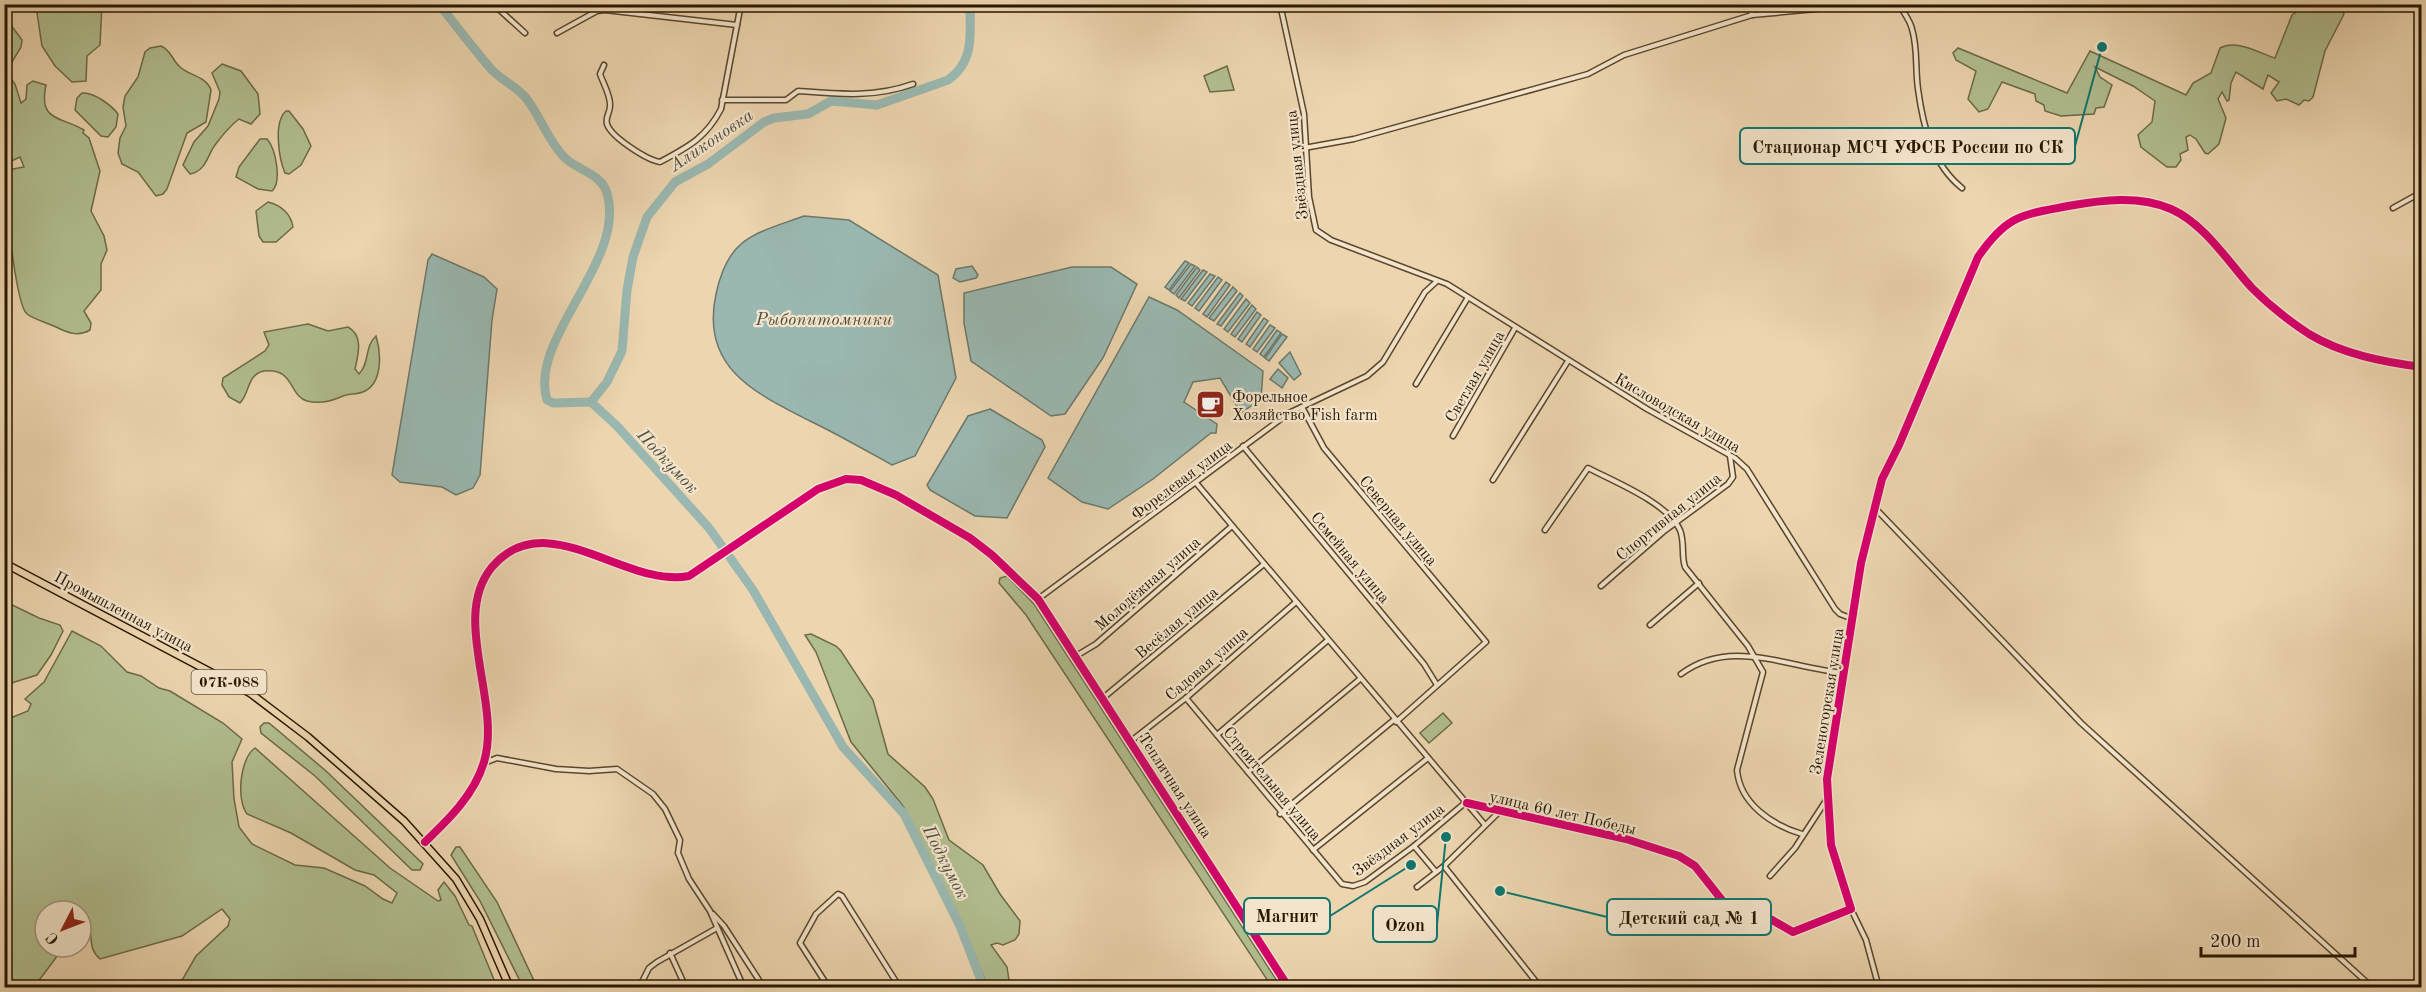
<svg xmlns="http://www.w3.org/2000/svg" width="2426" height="992" font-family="'Old Standard TT',serif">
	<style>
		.green { fill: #b1be90; stroke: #6c6a48; stroke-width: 1.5 }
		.water { fill: #9ab8b1; stroke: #6c786b; stroke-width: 1.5 }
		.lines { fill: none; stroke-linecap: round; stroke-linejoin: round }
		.river { stroke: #9ab8b1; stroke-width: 9 }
		.minor-casing { stroke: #59462c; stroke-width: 7 }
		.primary-casing { stroke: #281701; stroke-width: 9 }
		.minor { stroke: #f3e4cb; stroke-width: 4 }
		.primary { stroke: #ecd5af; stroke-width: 6 }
		.cycleway-casing { stroke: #f3e4cb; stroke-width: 11 }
		.cycleway { stroke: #d6006c; stroke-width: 8 }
		.labels { text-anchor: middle; stroke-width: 4.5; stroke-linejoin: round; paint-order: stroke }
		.shield { fill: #f3e4cb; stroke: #65543e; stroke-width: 1.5 }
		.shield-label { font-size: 15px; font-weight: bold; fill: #281701 }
		.street-label { font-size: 16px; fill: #281701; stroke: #f3e4cb }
		.poi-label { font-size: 16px; fill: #281701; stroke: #f3e4cb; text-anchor: start }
		.water-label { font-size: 18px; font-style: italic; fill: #504f3f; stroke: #f3e4cb }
		.leader { fill: none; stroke: #0f766e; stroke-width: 2 }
		.callout-dot { fill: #0f766e; stroke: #f3e4cb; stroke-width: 2 }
		.callout { fill: #f3e4cb; stroke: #0f766e; stroke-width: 2 }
		.callout-label { font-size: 18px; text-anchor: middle; font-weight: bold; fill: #281701 }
	</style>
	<rect width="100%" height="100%" fill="#ecd5af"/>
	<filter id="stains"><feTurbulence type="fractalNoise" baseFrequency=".00333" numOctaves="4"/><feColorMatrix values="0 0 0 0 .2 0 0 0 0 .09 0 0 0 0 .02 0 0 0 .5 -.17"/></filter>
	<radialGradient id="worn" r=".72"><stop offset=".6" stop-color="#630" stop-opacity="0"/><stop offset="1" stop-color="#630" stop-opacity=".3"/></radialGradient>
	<g class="green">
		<path d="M102 4 100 45 87 56 86 81 72 82 55 66 42 46 37 13 38 5Z"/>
		<path d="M8 5 5 17 22 40 21 47 6 72 15 84 21 103 26 99 27 85 33 81 46 85C38 122 61 116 84 130L83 133 89 138 100 171 91 211 104 236 107 250 101 264V290L84 311 91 323 90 330C78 337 68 333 56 327 48 323 33 319 27 314 16 306 4 194 5 175L8 170 24 167 20 157 5 164 4 5Z"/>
		<path d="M2307 5H2338L2344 14 2325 51 2313 97 2309 101 2304 100 2299 105 2286 99 2277 101 2271 93 2279 82 2268 75 2263 89 2236 72 2231 83 2229 100 2227 101 2222 92 2218 99 2226 118 2219 144 2208 154 2205 153 2196 139 2190 135 2186 137 2188 150 2180 154 2181 160 2176 167H2167L2141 147 2138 135 2152 122 2155 101 2133 86 2095 67 2100 77 2112 85 2104 107 2096 108 2094 114 2061 116 2045 111 2044 105 2036 101 2035 94 2002 82 1988 109 1979 112 1968 99 1976 71 1956 60 1953 53 1958 48 2067 93 2090 51 2186 95 2193 83 2211 73 2220 48C2237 39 2259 53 2275 58L2292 15Z"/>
		<path d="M161 46C171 50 172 60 180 67 190 76 206 76 211 90L206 122 187 133 167 189 163 194 156 196 138 172 122 164 118 153 120 138 126 126 123 107 125 96 138 77 145 52 150 48Z"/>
		<path d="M222 64 241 71 258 94 260 114 251 124 239 119C231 125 221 137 215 145 207 156 206 171 190 174L183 165 194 142 208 126 219 99 220 92 212 73Z"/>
		<path d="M1227 66 1234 90 1210 92 1204 76Z"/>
		<path d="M82 93C94 92 111 105 118 114L116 127 108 137 101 136 75 110 77 98Z"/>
		<path d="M286 111H289L303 129 311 146 301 165 289 174 285 173C279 159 273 122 286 111Z"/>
		<path d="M260 139H267C276 149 282 182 272 191L258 189 236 177 239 167Z"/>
		<path d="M268 202C281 205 291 214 293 227L276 242H263L259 236 256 211Z"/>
		<path d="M308 324 328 331 348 327C364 336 358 355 355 369L359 374C370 363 364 347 376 336 381 352 383 382 365 391 358 395 350 393 343 396 332 401 318 404 307 401 289 396 294 367 264 371 247 374 250 393 240 403L229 397 222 385 223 378 265 351 269 345 264 332Z"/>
		<path d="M1007 576 1034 604 1281 987H1272L1026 615 999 583 1000 578Z"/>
		<path d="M4 601 39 618 60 625 63 631 51 655 37 675 5 685Z"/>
		<path d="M72 631 101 646 127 672 141 676 159 688 170 691 223 723 242 739 232 762 234 799 239 827 252 844 295 865 324 868 365 886 383 899 392 903 397 893 374 875 355 870 291 833 247 814C236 799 240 758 255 748L390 868 438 901 441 900 438 890 444 882 455 896 469 925 472 926 497 987H178L196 956 228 926 230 919 222 909 182 936 100 959C88 948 93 940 89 925L81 930V911H45V947H64L34 987H5V716L13 717 28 711 31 704 25 699 44 682Z"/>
		<path d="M811 634 836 646 841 651 873 700 888 754 925 787 933 799 949 840 983 865 1000 894 1020 921 1019 934 1015 940 1003 945 997 943 991 945 1007 967 1010 987H988L955 908 940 888 920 839 903 806 851 742 816 652 805 635Z"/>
		<path d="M1443 713 1452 723 1429 743 1420 733Z"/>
		<path d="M264 723H269L326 771 423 864 420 870H412L315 776 261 733 260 727Z"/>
		<path d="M456 847H460L497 902 537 987H523L480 901 451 855Z"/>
	</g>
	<g class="water">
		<path d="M804 216 849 220 938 275 956 378 915 456 892 465C865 450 839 435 812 422 755 393 700 368 716 294 728 237 754 234 804 216Z"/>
		<path d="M432 254 484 277 497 289 492 320 480 475 473 488 456 495 442 487 400 482 392 475 428 260Z"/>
		<path d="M1185 261 1189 263 1169 290 1165 287Z"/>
		<path d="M1191 264 1195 266 1174 294 1170 291Z"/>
		<path d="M972 266 978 275 976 278 960 282 953 278 956 269Z"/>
		<path d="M1072 267H1111L1137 284 1103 358 1065 414 1051 416 971 361 964 323V293Z"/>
		<path d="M1197 267 1200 270 1179 298 1176 295Z"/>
		<path d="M1203 270 1207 272 1185 301 1181 299Z"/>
		<path d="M1210 274 1215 276 1192 306 1188 303Z"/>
		<path d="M1218 277 1222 280 1199 311 1195 308Z"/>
		<path d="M1226 282 1230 285 1207 317 1203 314Z"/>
		<path d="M1233 287 1237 291 1214 321 1209 318Z"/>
		<path d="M1240 293 1243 296 1221 326 1217 324Z"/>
		<path d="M1149 297 1177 310 1263 371 1261 399 1241 413 1220 378 1193 382 1184 402 1217 424 1216 433H1211L1153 479 1108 509 1082 502 1048 478Z"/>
		<path d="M1246 299 1250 303 1228 332 1224 329Z"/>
		<path d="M1252 305 1256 309 1235 337 1231 334Z"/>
		<path d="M1257 312 1261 315 1242 342 1238 339Z"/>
		<path d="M1264 318 1268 321 1250 347 1246 344Z"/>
		<path d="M1270 325 1275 328 1257 352 1253 349Z"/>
		<path d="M1277 330 1281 333 1264 357 1260 354Z"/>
		<path d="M1282 334 1287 337 1269 361 1265 358Z"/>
		<path d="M1290 352 1301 374 1294 380 1279 363Z"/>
		<path d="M1278 369 1288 378 1282 388 1270 379Z"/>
		<path d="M990 409 1042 440 1045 447 1007 518 975 516 930 490 927 485 968 416Z"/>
	</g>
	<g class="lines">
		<g class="river">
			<path d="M439 4C456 26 473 48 491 69 501 80 516 86 526 98 540 116 547 138 563 156 577 171 600 172 607 193 627 261 528 338 547 400L553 403 591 402 617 426 709 528 753 590 843 747 904 814 960 926 984 988"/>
			<path d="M591 402 607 382 622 351 627 290 633 257 647 217 675 182 708 164 764 122 774 118 808 114 831 101 877 105 948 80C975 61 970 34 970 4"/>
		</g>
		<defs>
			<g id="minor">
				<path d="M493 4 525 33"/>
				<path d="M1280 4 1304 114 1309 197 1316 230 1331 240 1447 284 1647 409 1735 458 1747 469 1835 609 1840 614 1853 619"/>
				<path d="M1749 4 1752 15"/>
				<path d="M1899 4C1903 12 1910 20 1912 29 1918 49 1915 68 1918 89 1923 126 1932 164 1962 188"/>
				<path d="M557 33 597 11 605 10 737 25"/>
				<path d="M604 65 600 74C603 83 611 96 610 106 610 113 605 117 607 124 611 137 647 160 660 162 688 147 706 138 721 109L741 4"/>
				<path d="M722 100H786L798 91C838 94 874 98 913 84"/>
				<path d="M1304 148 1354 139 1588 74 1624 55 1752 15 1869 4"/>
				<path d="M2393 208 2422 192"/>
				<path d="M1416 384 1467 299"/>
				<path d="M1302 407 1324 448 1486 642 1396 722"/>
				<path d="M1453 436 1515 328"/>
				<path d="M1243 446 1424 664 1437 685"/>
				<path d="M1493 480 1568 361"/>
				<path d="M1197 484 1485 825"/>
				<path d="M1876 509 2081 723 2373 988"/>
				<path d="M1545 530 1588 468C1613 481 1668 503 1680 530 1685 543 1681 555 1685 567L1748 646 1763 672 1737 770C1740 804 1772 825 1802 834"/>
				<path d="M1601 586 1663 532 1728 484 1733 477 1730 456"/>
				<path d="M1038 599 1289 413 1367 376 1383 362 1425 292 1436 282"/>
				<path d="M1650 625 1699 583"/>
				<path d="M1076 656 1096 644 1232 526"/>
				<path d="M1681 674C1731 636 1790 669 1845 673"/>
				<path d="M1103 698 1264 564"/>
				<path d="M1186 698 1342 884 1353 886 1365 882 1414 846 1466 802"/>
				<path d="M1217 735 1328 640"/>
				<path d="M1131 741 1186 698 1296 602"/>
				<path d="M484 763 497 758 556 769 589 771 617 769 653 794 665 809 680 840 678 853 689 879 710 911 744 988"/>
				<path d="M1248 772 1360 679"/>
				<path d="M1467 803 1626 839 1679 856 1695 866 1733 914 1760 913 1793 932 1851 909 1831 845 1827 779 1861 563 1882 479 1899 445 1978 257C2007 215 2021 215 2068 206 2102 200 2139 195 2171 209 2205 224 2228 262 2252 288 2269 305 2289 321 2309 334 2342 354 2383 362 2422 367"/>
				<path d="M1280 814 1395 719"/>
				<path d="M425 842C449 819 474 795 484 762 502 702 450 618 492 567 546 503 626 589 689 576L818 489 846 479 861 480 896 495 970 538 992 555 1038 599 1289 988"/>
				<path d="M1414 846 1436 872"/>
				<path d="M1313 850 1428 758"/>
				<path d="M1444 866 1541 988"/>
				<path d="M1770 876 1795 848 1827 799"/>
				<path d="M1417 887 1444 866 1499 812"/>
				<path d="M1851 909 1866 940 1879 988"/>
				<path d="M713 914 724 926 764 988"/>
				<path d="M670 953 686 988"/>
				<path d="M639 988 649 968 657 962 717 928"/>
				<path d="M829 988 800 943 816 914 838 894 842 896 900 988"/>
			</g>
			<path id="primary" d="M4 563 250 693 308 737 404 821 456 879 480 919 510 988"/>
		</defs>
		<use href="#minor" class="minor-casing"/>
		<use href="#primary" class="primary-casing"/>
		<use href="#minor" class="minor"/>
		<use href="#primary" class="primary"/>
		<defs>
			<g id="cycleway">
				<path d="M1467 803 1626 839 1679 856 1695 866 1733 914 1760 913 1793 932 1851 909 1831 845 1827 779 1861 563 1882 479 1899 445 1978 257C2007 215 2021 215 2068 206 2102 200 2139 195 2171 209 2205 224 2228 262 2252 288 2269 305 2289 321 2309 334 2342 354 2383 362 2422 367"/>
				<path d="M425 842C449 819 474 795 484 762 502 702 450 618 492 567 546 503 626 589 689 576L818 489 846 479 861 480 896 495 970 538 992 555 1038 599 1289 988"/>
			</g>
		</defs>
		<use href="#cycleway" class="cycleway-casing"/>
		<use href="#cycleway" class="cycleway"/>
	</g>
	<defs>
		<symbol id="cafe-square" viewBox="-11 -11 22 22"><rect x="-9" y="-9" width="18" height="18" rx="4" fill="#8f2418" stroke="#f3e4cb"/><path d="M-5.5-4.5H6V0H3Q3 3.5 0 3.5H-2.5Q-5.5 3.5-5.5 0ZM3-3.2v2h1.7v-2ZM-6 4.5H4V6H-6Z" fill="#fff"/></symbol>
	</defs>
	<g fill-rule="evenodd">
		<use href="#cafe-square" x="1194" y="388" width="33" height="33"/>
	</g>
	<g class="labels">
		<rect class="shield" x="191.5" y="670" width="75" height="24" rx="4.5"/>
		<g class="shield-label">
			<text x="229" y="687">07К-088</text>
		</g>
		<g class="street-label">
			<text transform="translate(1296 165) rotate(-96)" y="6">Звёздная улица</text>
			<text transform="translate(1474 376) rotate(-60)" y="6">Светлая улица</text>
			<text transform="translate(1678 412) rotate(30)" y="6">Кисловодская улица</text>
			<text transform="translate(1181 479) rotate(-37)" y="6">Форелевая улица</text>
			<text transform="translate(1668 516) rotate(-39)" y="6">Спортивная улица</text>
			<text transform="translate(1399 520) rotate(50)" y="6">Северная улица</text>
			<text transform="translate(1351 557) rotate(50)" y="6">Семейная улица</text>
			<text transform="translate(1147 583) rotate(-41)" y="6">Молодёжная улица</text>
			<text transform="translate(124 611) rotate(28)" y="6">Промышленная улица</text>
			<text transform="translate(1176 622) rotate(-40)" y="6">Весёлая улица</text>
			<text transform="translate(1206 663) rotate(-41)" y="6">Садовая улица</text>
			<text transform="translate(1826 701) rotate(-81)" y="6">Зеленогорская улица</text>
			<text transform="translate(1273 783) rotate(50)" y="6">Строительная улица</text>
			<text transform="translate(1176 785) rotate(57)" y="6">Тепличная улица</text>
			<text transform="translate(1563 812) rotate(13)" y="6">улица 60 лет Победы</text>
			<text transform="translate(1398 839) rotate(-37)" y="6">Звёздная улица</text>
		</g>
		<g class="poi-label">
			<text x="1232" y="402">Форельное<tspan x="1232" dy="18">Хозяйство Fish farm</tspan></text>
		</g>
		<g class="water-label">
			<text transform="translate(711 140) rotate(-34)" y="6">Аликоновка</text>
			<text x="824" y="325">Рыбопитомники</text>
			<text transform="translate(668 461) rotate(47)" y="6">Подкумок</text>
			<text transform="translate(946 862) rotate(63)" y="6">Подкумок</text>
		</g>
	</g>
	<path class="leader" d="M2102 47L2075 146M1411 865L1330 916M1500 891L1607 917M1446 837L1437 924"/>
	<g class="callout-dot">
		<circle cx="2102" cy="47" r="6"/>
		<circle cx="1411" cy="865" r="6"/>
		<circle cx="1500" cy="891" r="6"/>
		<circle cx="1446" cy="837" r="6"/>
	</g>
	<g class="callout">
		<rect x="1740" y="128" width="335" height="36" rx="6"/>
		<rect x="1244" y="898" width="86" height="36" rx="6"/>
		<rect x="1607" y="899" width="164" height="36" rx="6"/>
		<rect x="1373" y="906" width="64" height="36" rx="6"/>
	</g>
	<g class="callout-label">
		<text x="1908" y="153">Стационар МСЧ УФСБ России по СК</text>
		<text x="1287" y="922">Магнит</text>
		<text x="1689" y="924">Детский сад № 1</text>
		<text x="1405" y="931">Ozon</text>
	</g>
	<rect width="2426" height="992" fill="none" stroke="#ecd5af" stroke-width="24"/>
	<rect x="6" y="6" width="2414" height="980" fill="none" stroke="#281701" stroke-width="3"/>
	<rect x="12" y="12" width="2402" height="968" fill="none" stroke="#281701" stroke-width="1.5"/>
	<g transform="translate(63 929) rotate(228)"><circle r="28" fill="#f3e4cb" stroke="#a2927a" stroke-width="1.5"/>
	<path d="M0-4.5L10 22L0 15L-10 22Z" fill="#8f2418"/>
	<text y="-9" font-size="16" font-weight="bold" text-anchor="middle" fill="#281701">С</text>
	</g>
	<path d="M2201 947v9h154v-9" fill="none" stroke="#281701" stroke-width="3"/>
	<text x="2210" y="947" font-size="18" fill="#281701" stroke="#f3e4cb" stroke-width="4.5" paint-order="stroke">200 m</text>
	<rect width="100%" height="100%" filter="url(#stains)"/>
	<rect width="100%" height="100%" fill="url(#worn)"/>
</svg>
